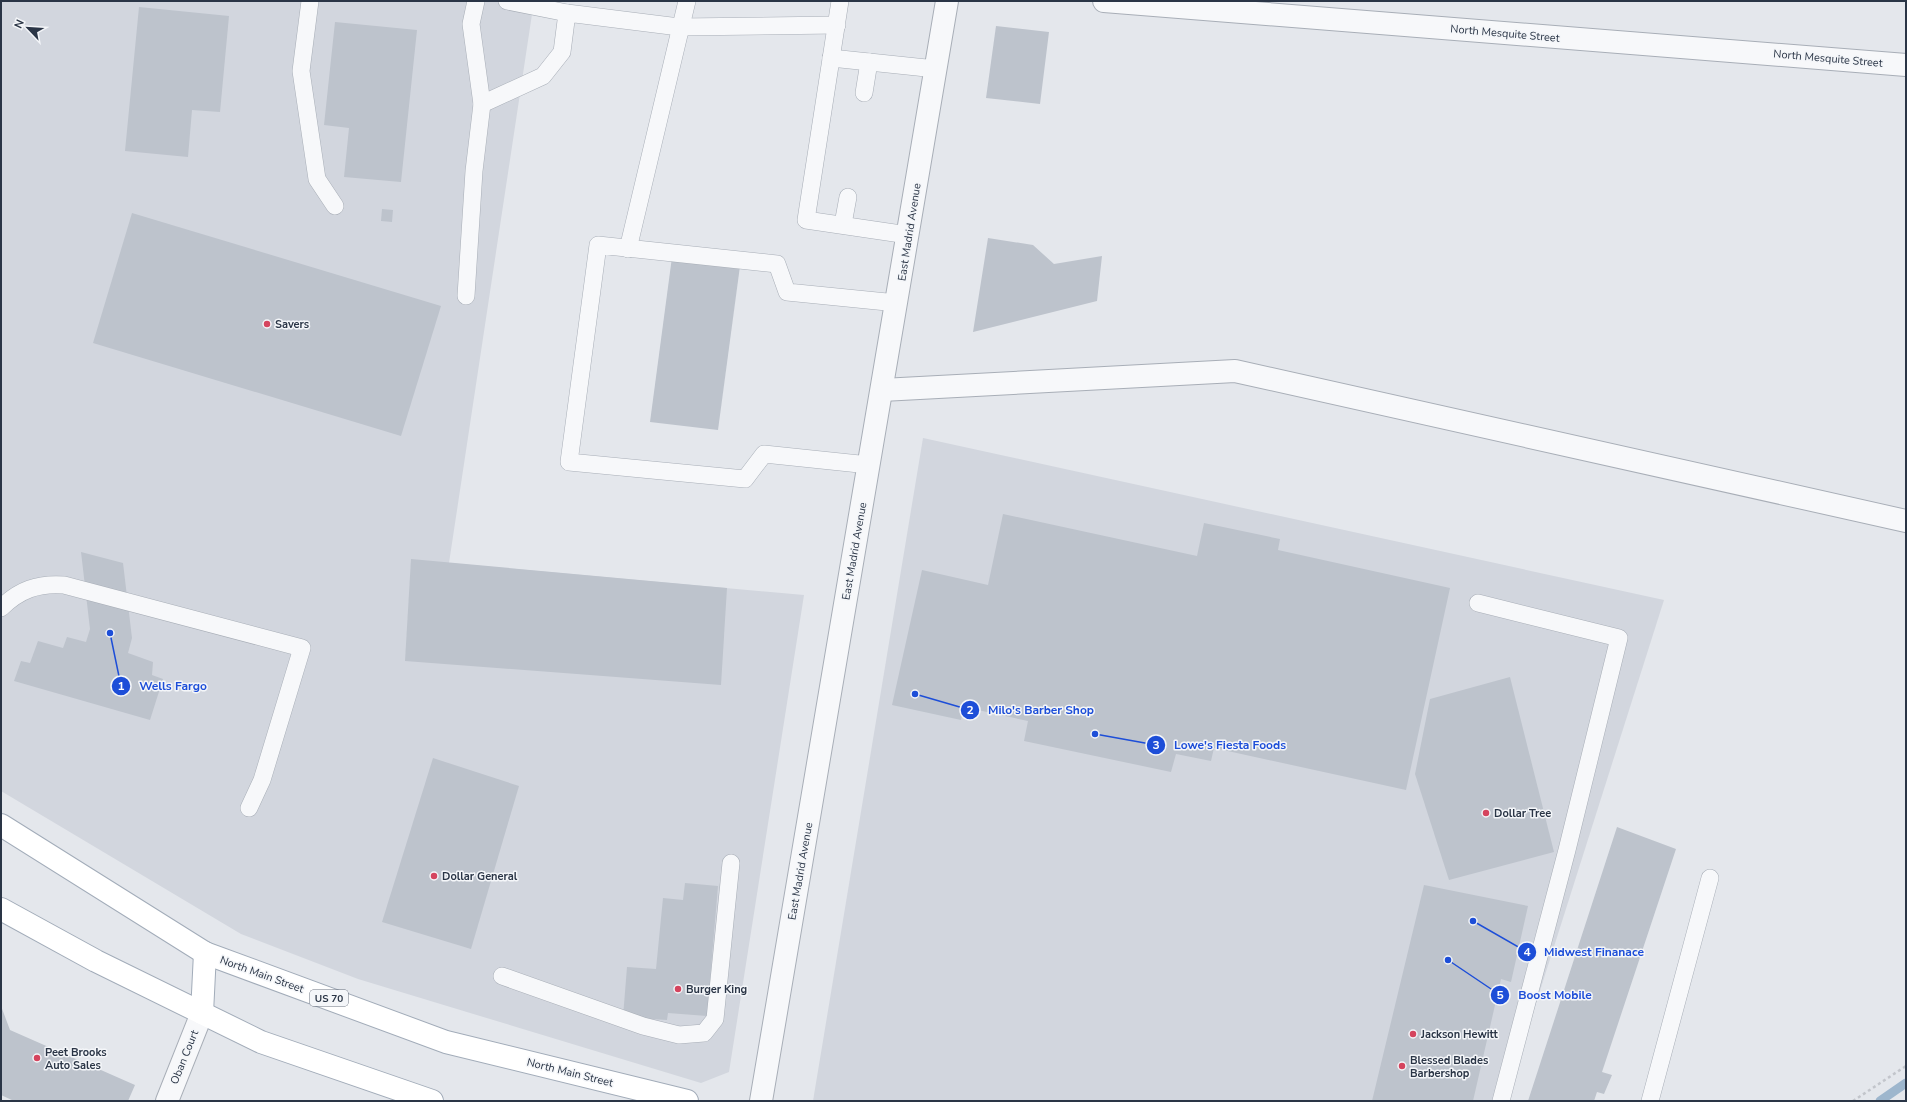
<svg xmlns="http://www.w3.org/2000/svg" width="1907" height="1102" font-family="'Nunito Sans',sans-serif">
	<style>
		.built { fill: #d2d6de }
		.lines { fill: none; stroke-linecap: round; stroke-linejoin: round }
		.stream { stroke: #9db6cd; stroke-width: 9 }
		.building { fill: #bdc3cc }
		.service-casing { stroke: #a8aeb7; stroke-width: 18 }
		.minor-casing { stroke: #a8aeb7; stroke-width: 24 }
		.tertiary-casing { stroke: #a8aeb7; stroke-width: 24 }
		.primary-casing { stroke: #a2acb9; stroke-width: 24 }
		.path { stroke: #c2c5cb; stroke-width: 2.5; stroke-dasharray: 3 3; stroke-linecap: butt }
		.service { stroke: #f7f8fa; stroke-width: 17 }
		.minor { stroke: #f7f8fa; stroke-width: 22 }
		.tertiary { stroke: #f7f8fa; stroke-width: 22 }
		.primary { stroke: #fff; stroke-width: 22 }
		.poi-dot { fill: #d5445e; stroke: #f4f6f9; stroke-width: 1.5 }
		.labels { text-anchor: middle; stroke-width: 3; stroke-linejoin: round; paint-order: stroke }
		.shield { fill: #f4f6f9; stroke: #676f7c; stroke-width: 1 }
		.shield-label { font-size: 10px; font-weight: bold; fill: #2a3546 }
		.street-label { font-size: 11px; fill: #2a3546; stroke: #f4f6f9 }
		.poi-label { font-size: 11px; font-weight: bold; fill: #2a3546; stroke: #f4f6f9; text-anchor: start }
		.leader { fill: none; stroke: #1d4ed8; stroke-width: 1.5 }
		.callout-dot { fill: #1d4ed8; stroke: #f4f6f9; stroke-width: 1.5 }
		.mark-label { font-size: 12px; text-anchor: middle; font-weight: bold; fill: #fff }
		.callout-label { font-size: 12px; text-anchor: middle; font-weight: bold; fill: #1d4ed8; stroke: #f4f6f9; stroke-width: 3; stroke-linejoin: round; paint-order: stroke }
	</style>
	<rect width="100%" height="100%" fill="#e4e7ec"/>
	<g class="built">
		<path d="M1 1H534L449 563 804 595 729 1072 701 1083 358 979 241 934 1 791Z"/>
		<path d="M923 438 1664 600 1505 1101H813Z"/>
	</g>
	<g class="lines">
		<path class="stream" d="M1880 1101 1906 1083"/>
	</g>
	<g class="building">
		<path d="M139 7 229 16 220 112 192 110 188 157 125 151Z"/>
		<path d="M335 22 417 30 401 182 344 177 349 128 324 125Z"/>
		<path d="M996 26 1049 32 1040 104 986 98Z"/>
		<path d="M382 209 393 210 392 222 381 221Z"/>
		<path d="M132 213 441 306 401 436 93 343Z"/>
		<path d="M988 238 1033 245 1054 264 1102 256 1097 301 973 332Z"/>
		<path d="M672 257 740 266 718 430 650 422Z"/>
		<path d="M1003 514 1197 556 1204 523 1280 539 1278 550 1450 588 1406 790 1214 748 1211 761 1176 754 1171 772 1024 741 1028 721 964 707 961 720 892 705 922 570 988 585Z"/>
		<path d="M81 552 123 563 132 638 128 653 153 662 152 675 163 679 150 720 14 681 21 661 30 663 38 641 63 648 67 637 86 642 90 629Z"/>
		<path d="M411 559 727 588 721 685 405 661Z"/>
		<path d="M1510 677 1554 852 1449 880 1415 774 1430 699Z"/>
		<path d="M433 758 519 786 471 949 382 922Z"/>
		<path d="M1617 827 1676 849 1602 1072 1612 1075 1604 1094 1597 1092 1594 1101H1528Z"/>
		<path d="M685 883 718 886 707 1016 668 1013 667 1020 623 1017 627 967 656 969 663 898 683 900Z"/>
		<path d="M1424 885 1528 906 1511 982 1501 979 1473 1101H1372Z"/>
		<path d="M1 1006 10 1030 135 1085 128 1101H14L1 1095Z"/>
	</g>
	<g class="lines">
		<defs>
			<g id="service">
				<path d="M310 1 301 71 317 179 335 206"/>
				<path d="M507 1 567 13"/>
				<path d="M840 1 806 220 908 235"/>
				<path d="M831 58 936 69"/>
				<path d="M864 93 869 62"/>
				<path d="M482 104 543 76 562 52 567 13 679 27 837 25"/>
				<path d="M843 224 848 197"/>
				<path d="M628 249 687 1"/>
				<path d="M466 296 474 171 482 104 471 24 476 1"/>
				<path d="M869 465 764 454 745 479 569 462 598 245 777 264 787 292 897 303"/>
				<path d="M1478 603 1619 638 1567 850 1501 1101"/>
				<path d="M1 608C19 590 38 583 64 585L302 648 262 780 249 808"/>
				<path d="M502 976 643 1026 679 1035 704 1033 715 1019 731 863"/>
				<path d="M1650 1101 1710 878"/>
			</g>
			<g id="minor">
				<path d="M882 390 1235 371 1906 521"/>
				<path d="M167 1101 202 1013"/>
			</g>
			<g id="tertiary">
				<path d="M1104 1 1906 65"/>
				<path d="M761 1101 947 1"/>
			</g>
			<g id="primary">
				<path d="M1 825 205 953 446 1042 687 1101"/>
				<path d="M1 909 96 961 261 1042 432 1101"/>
				<path d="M202 1013 205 953"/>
			</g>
		</defs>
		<use href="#service" class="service-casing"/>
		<use href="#minor" class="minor-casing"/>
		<use href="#tertiary" class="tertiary-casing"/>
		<use href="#primary" class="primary-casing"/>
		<path class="path" d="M1853 1101 1906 1066"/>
		<use href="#service" class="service"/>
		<use href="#minor" class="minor"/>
		<use href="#tertiary" class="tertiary"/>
		<use href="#primary" class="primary"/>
	</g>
	<g class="poi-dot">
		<circle cx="267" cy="324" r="4"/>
		<circle cx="1486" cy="813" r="4"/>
		<circle cx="434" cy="876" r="4"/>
		<circle cx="678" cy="989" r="4"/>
		<circle cx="1413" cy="1034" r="4"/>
		<circle cx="37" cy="1058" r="4"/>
		<circle cx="1402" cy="1066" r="4"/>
	</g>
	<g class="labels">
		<rect class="shield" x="310" y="990" width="38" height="16" rx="3"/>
		<g class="shield-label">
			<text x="329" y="1002">US 70</text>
		</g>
		<g class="street-label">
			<text transform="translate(1505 33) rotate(5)" y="4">North Mesquite Street</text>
			<text transform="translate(1828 58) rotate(5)" y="4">North Mesquite Street</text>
			<text transform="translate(909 232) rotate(-81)" y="4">East Madrid Avenue</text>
			<text transform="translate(854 551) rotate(-80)" y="4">East Madrid Avenue</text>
			<text transform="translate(800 871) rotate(-80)" y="4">East Madrid Avenue</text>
			<text transform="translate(262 974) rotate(20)" y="4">North Main Street</text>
			<text transform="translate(184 1057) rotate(-68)" y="4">Oban Court</text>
			<text transform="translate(570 1072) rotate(14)" y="4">North Main Street</text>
		</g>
		<g class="poi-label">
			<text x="275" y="328">Savers</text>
			<text x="1494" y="817">Dollar Tree</text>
			<text x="442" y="880">Dollar General</text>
			<text x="686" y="993">Burger King</text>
			<text x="1421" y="1038">Jackson Hewitt</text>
			<text x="45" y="1056">Peet Brooks<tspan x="45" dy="13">Auto Sales</tspan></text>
			<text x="1410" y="1064">Blessed Blades<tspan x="1410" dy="13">Barbershop</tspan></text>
		</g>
	</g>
	<path class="leader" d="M110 633L121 686M915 694L970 710M1095 734L1156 745M1473 921L1527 952M1448 960L1500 995"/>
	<g class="callout-dot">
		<circle cx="110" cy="633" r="4"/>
		<circle cx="915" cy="694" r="4"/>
		<circle cx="1095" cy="734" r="4"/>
		<circle cx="1473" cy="921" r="4"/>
		<circle cx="1448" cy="960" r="4"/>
		<circle cx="121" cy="686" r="10"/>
		<circle cx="970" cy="710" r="10"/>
		<circle cx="1156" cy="745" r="10"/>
		<circle cx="1527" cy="952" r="10"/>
		<circle cx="1500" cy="995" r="10"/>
	</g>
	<g class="mark-label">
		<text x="121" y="690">1</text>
		<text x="970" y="714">2</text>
		<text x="1156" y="749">3</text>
		<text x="1527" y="956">4</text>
		<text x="1500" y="999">5</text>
	</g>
	<g class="callout-label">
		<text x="173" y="690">Wells Fargo</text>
		<text x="1041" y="714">Milo's Barber Shop</text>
		<text x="1230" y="749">Lowe's Fiesta Foods</text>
		<text x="1594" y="956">Midwest Finanace</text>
		<text x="1555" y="999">Boost Mobile</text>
	</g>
	<rect width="1907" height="1102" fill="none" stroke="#2a3546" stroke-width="4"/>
	<g transform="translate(28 28) rotate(295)" stroke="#f4f6f9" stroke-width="3" paint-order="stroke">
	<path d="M0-3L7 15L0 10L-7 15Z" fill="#2a3546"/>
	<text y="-6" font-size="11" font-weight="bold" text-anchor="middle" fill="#2a3546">N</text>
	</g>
</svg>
